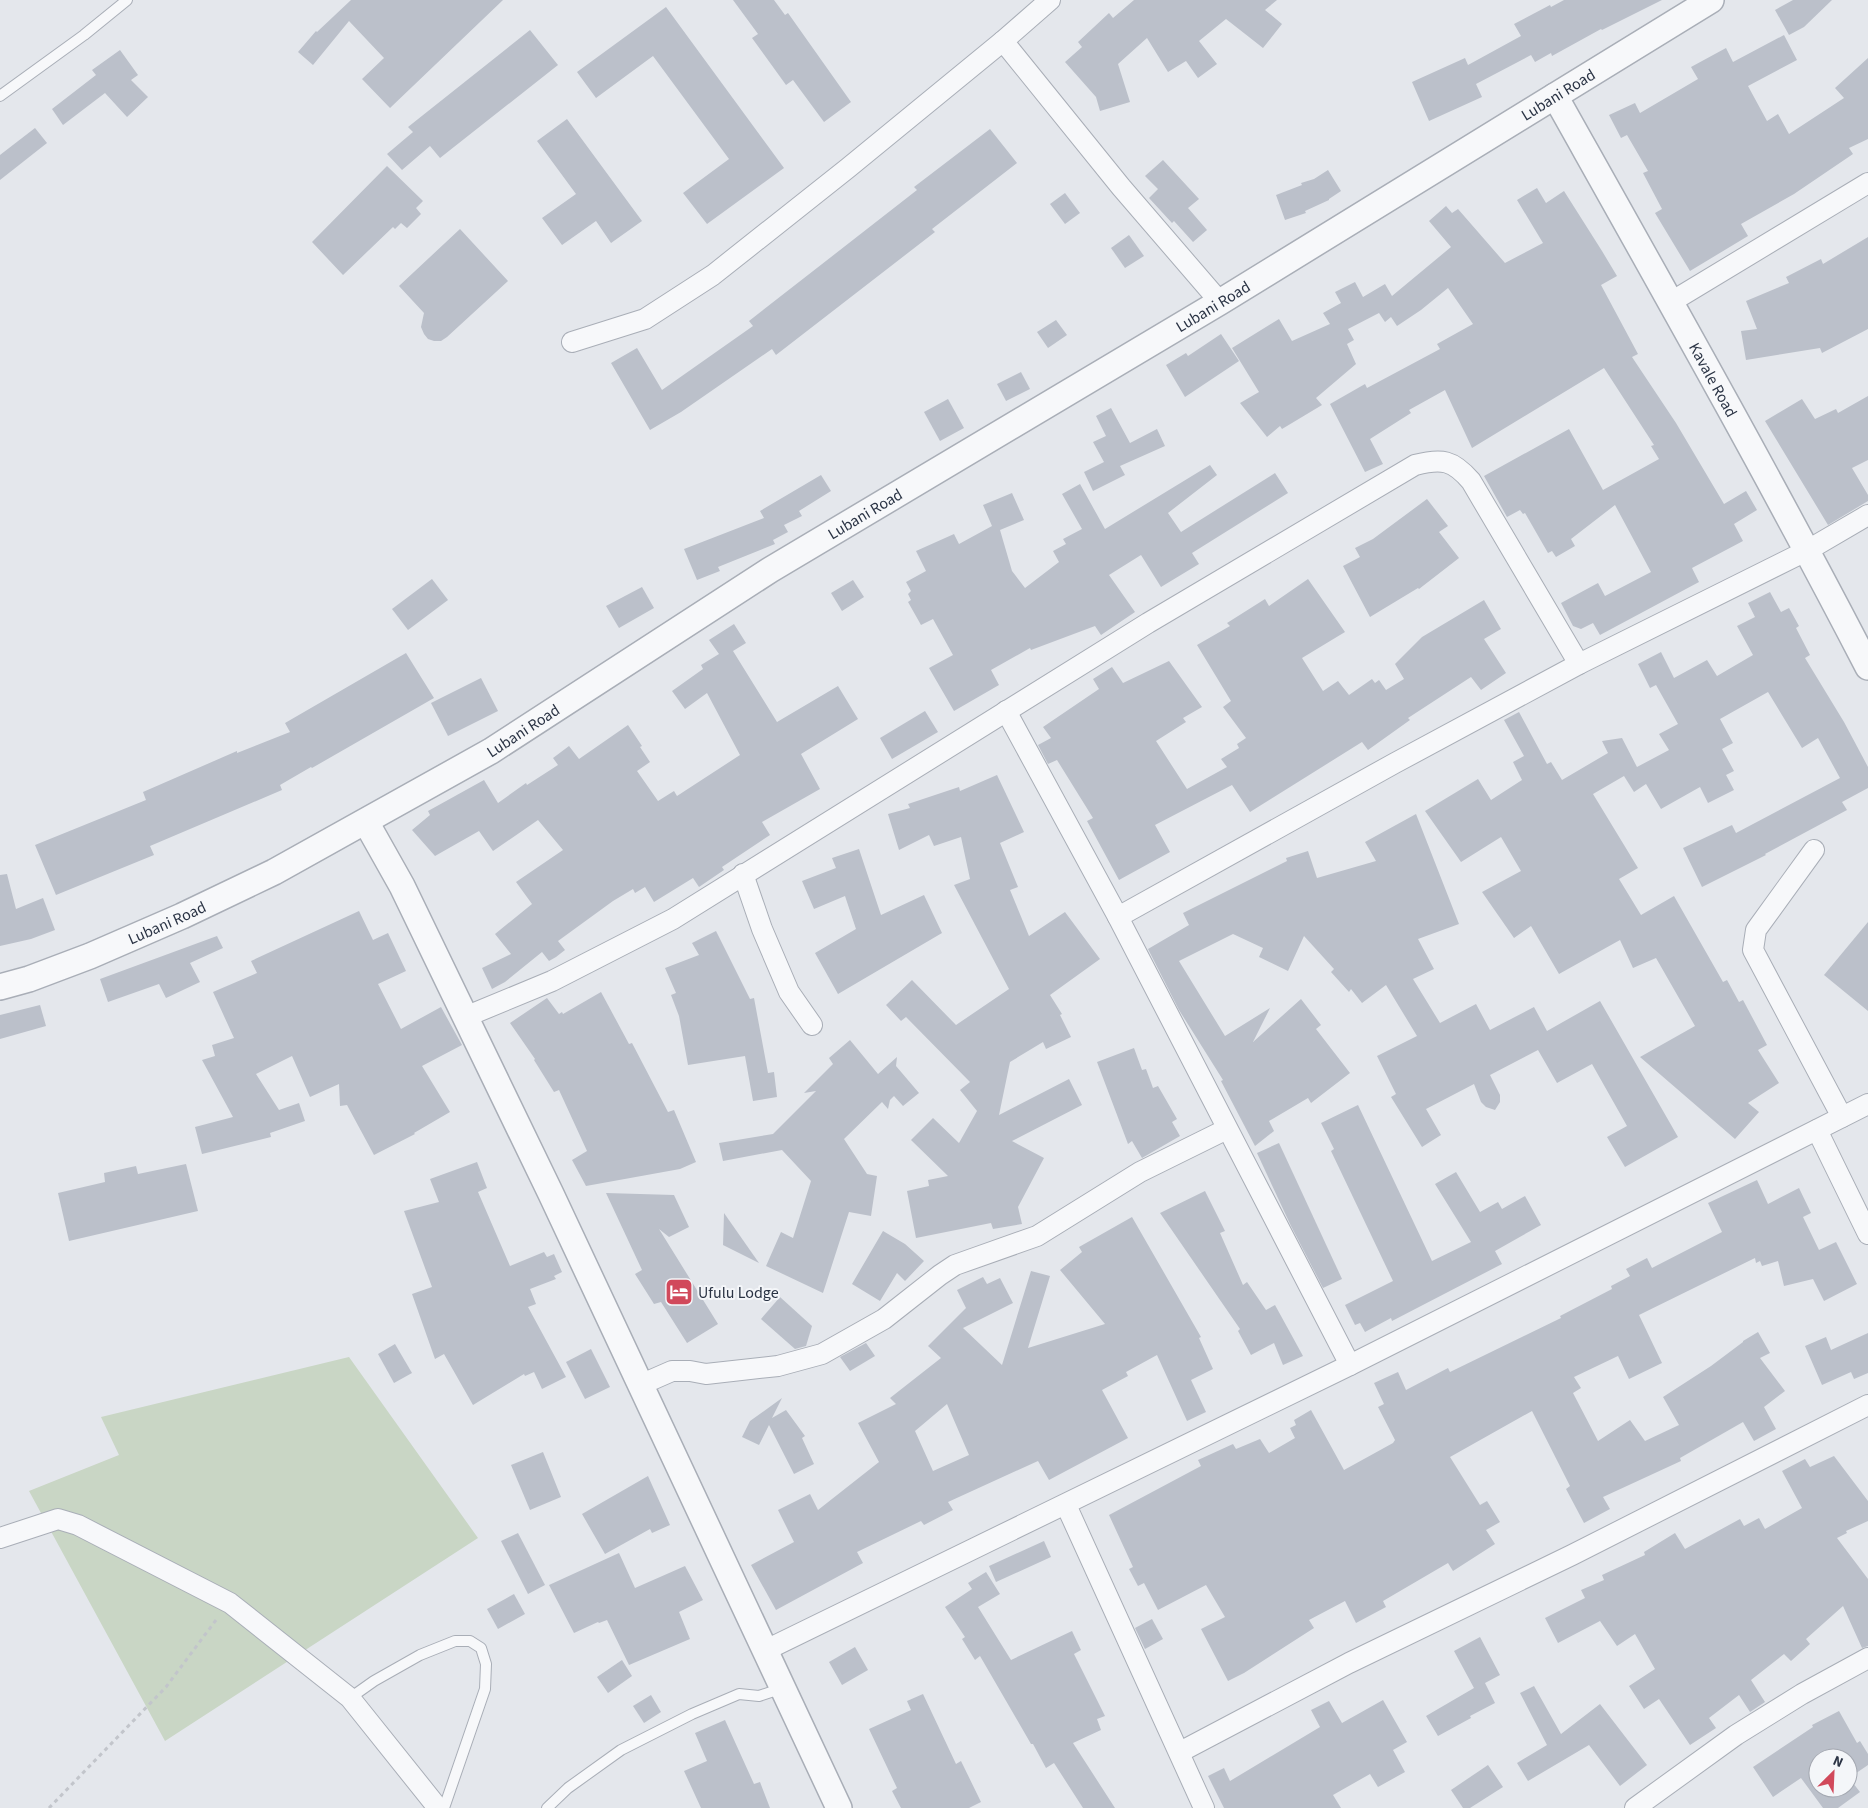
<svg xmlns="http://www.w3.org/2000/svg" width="1868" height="1808" font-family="'Source Sans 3',sans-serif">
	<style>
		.green { fill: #c9d6c5 }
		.building { fill: #bbc0ca; fill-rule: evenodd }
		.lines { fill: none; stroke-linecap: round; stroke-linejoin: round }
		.service-casing { stroke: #a9aeb7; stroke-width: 12 }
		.minor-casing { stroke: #a9aeb7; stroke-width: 22 }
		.tertiary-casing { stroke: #a9aeb7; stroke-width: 28 }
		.path { stroke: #c2c5cb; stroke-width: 3; stroke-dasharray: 4 4; stroke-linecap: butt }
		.service { stroke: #f7f8fa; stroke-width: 10 }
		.minor { stroke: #f7f8fa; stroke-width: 20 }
		.tertiary { stroke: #f7f8fa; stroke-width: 25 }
		.labels { text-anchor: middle; stroke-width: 4; stroke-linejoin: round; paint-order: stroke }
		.street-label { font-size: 16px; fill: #2b3445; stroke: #f4f6f9 }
		.poi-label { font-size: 16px; fill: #2b3445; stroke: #f4f6f9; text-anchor: start }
	</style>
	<rect width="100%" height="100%" fill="#e4e7ec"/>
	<path class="green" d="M349 1357 478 1538 165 1741 29 1491 119 1455 101 1417Z"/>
	<g class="building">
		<path d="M351 0H503L390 108 362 79 384 58 349 21 313 65 298 52 316 31 317 32Z"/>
		<path d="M733 0H774L785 15 788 13 851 102 824 122 793 80 786 85 752 38 758 34Z"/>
		<path d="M1134 0H1277L1265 10 1282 24 1263 48 1226 19 1199 41 1217 64 1198 78 1186 61 1168 72 1147 38 1118 64 1130 102 1100 111 1096 97 1065 62 1082 47 1078 42 1109 13 1113 18Z"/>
		<path d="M1564 0H1662L1602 30 1601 29 1552 56 1551 53 1535 62 1531 55 1476 84 1482 97 1429 121 1412 82 1465 58 1468 65 1521 36 1514 24 1550 5 1551 7Z"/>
		<path d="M1793 0H1832L1804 27 1789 35 1775 10Z"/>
		<path d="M666 7 784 168 707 224 683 193 729 159 653 56 596 98 577 72Z"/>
		<path d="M530 30 558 65 440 158 430 146 402 170 387 154 413 132 408 127Z"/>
		<path d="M1784 35 1797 60 1748 86 1767 121 1778 114 1789 134 1844 98 1835 88 1868 58V139L1849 148 1853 154 1794 194 1741 224 1748 236 1690 271 1655 213 1662 209 1643 173 1648 171 1627 135 1621 138 1609 115 1635 103 1640 113 1698 79 1691 67 1726 48 1733 62Z"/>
		<path d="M120 50 138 75 131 80 148 97 127 117 105 93 63 125 52 109 96 75 92 70Z"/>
		<path d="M567 119 642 221 611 243 596 221 562 245 542 218 576 194 537 141Z"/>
		<path d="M35 128 47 143 0 180V155Z"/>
		<path d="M990 129 1017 163 932 229 935 232 776 355 772 349 681 412 650 430 611 363 637 348 662 390 753 326 749 321 917 190 914 187Z"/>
		<path d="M1163 160 1199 199 1188 208 1207 230 1193 242 1174 221 1172 223 1149 198 1158 189 1145 176Z"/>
		<path d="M387 166 423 201 416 208 421 214 407 228 401 223 395 229 393 227 343 275 312 242Z"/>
		<path d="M1328 170 1341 191 1329 199V200L1305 211 1306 213 1285 220 1276 195 1302 185 1301 183 1314 179Z"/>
		<path d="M1537 188 1546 203 1564 191 1602 251 1617 276 1601 285 1638 354 1632 357 1676 423 1724 504 1746 491 1757 510 1734 524 1743 541 1692 568 1699 582 1600 635 1593 623 1581 629 1573 626 1561 603 1598 583 1605 596 1651 572 1615 505 1571 539 1575 546 1556 557 1552 551 1548 553 1525 513 1523 514 1520 510 1507 517 1484 476 1569 429 1603 490 1659 459 1651 446 1654 445 1604 368 1472 448 1445 390 1409 410 1411 413 1370 439 1383 464 1365 472 1330 404 1365 384 1367 388 1440 349 1437 344 1473 324 1448 288 1421 310 1397 326 1391 317 1385 322 1379 313 1348 329 1354 340 1347 344 1356 364 1316 398 1322 405 1282 429 1280 426 1267 437 1240 403 1259 392 1232 348 1279 319 1292 341 1330 324 1323 313 1341 303 1335 292 1355 282 1363 297 1385 284 1392 296 1451 247 1429 221 1446 206 1452 213 1458 209 1505 263 1543 243 1517 200Z"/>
		<path d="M1065 193 1080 213 1065 224 1050 204Z"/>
		<path d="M460 229 508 281 447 337 441 341H434L428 339 424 334 421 327 424 313 399 286Z"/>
		<path d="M1129 235 1144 256 1125 268 1111 248Z"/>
		<path d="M1868 237V329L1822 353 1820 348 1746 360 1741 331 1757 329 1746 301 1789 283 1786 277 1821 259 1823 264Z"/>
		<path d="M1056 320 1067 335 1048 348 1037 332Z"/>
		<path d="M1221 334 1239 361 1185 397 1166 365 1186 353 1188 356Z"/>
		<path d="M1021 372 1030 389 1006 401 997 384Z"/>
		<path d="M1868 396V460L1852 468 1868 495V501L1828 525 1765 421 1802 399 1815 419 1836 409 1838 413Z"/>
		<path d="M948 399 964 428 940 441 924 412Z"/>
		<path d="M1111 408 1130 443 1157 429 1165 446 1120 466 1125 475 1093 491 1084 472 1104 462 1093 442 1106 436 1096 416Z"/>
		<path d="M1210 465 1217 475 1168 513 1181 532 1275 473 1288 493 1192 553 1199 564 1161 587 1141 555 1109 575 1135 612 1101 635 1095 626 1031 650 1030 648 991 670 999 685 954 711 929 668 953 655 933 619 921 625 908 602 911 600 908 594 911 591 906 582 926 571 916 551 954 534 959 544 992 526 983 505 1012 493 1024 520 1000 530 1012 571 1025 588 1059 562 1053 551 1066 544 1063 539 1082 529 1062 494 1080 484 1105 529Z"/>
		<path d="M821 475 831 491 799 511 802 516 784 525 788 532 773 540 775 544 718 567 720 571 697 580 684 549 764 518 760 511Z"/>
		<path d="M1427 499 1448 526 1439 532 1459 558 1419 589 1418 588 1370 617 1343 566 1360 557 1355 548 1373 539Z"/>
		<path d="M432 579 448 600 408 630 392 609Z"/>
		<path d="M1308 579 1345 632 1302 658 1323 691 1338 681 1349 695 1372 679 1375 683 1379 680 1386 690 1404 679 1395 664 1422 637 1484 600 1501 629 1484 639 1506 673 1481 690 1471 677 1408 718 1410 720 1368 750 1362 742 1250 812 1232 785 1155 825 1170 852 1119 880 1087 821 1093 818 1057 760 1048 764 1038 745 1051 738 1043 727 1099 689 1093 679 1112 667 1123 683 1169 661 1202 707 1183 718 1186 722 1156 741 1187 789 1227 767 1221 759 1239 748 1237 744 1246 738 1223 707 1231 701 1197 645 1230 626 1227 623 1265 599 1269 606Z"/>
		<path d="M853 580 864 597 842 611 831 593Z"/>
		<path d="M642 587 654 608 619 628 606 606Z"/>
		<path d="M1770 592 1781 612 1789 608 1799 626 1796 628 1810 655 1805 658 1844 722 1868 767V788L1842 802 1847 810 1765 854 1766 855 1702 887 1683 848 1732 825 1736 833 1840 778 1818 738 1802 748 1768 692 1720 719 1733 743 1722 749 1734 771 1726 775 1734 790 1708 803 1700 787 1661 809 1646 784 1634 792 1624 776 1593 794 1638 868 1619 879 1641 915 1674 896 1723 982 1727 980 1739 1002 1743 1000 1767 1045 1758 1050 1779 1083 1748 1103 1759 1112 1735 1139 1640 1057 1695 1026 1656 958 1633 968 1620 940 1559 974 1531 926 1514 938 1482 892 1521 871 1501 837 1461 862 1425 811 1478 779 1491 800 1522 780 1513 762 1524 756 1504 720 1519 712 1547 764 1551 762 1562 780 1608 753 1602 741 1622 738 1637 767 1669 750 1659 734 1678 724 1656 685 1650 688 1638 664 1661 652 1674 678 1707 660 1717 676 1753 655 1737 626 1755 617 1748 603Z"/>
		<path d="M734 624 746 643 733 651 777 722 838 686 858 719 801 754 820 789 762 822 770 835 722 867 724 870 699 887 693 878 654 902 645 887 635 893 633 889 613 901 558 941 565 950 556 957 549 961 542 952 505 982 492 989 482 968 511 954 495 934 532 904 516 882 563 850 538 820 493 851 479 831 435 856 412 830 430 815 428 811 484 780 498 803 526 783 527 785 558 765 553 758 569 746 579 759 628 725 642 746 640 747 650 762 637 771 658 801 674 791 677 796 740 755 707 693 685 709 672 691 703 669 701 665 719 654 709 640Z"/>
		<path d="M406 653 434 698 312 768 311 767 280 785 282 790 150 846 154 855 56 895 35 845 146 800 143 792 237 751V753L290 732 285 723Z"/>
		<path d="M481 678 498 711 448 736 431 703Z"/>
		<path d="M925 711 938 732 892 759 880 738Z"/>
		<path d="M997 775 1024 832 1000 843 1018 887 1010 890 1029 936 1065 912 1100 959 1050 995 1062 1014 1060 1015 1071 1037 1046 1049 1043 1042 1010 1062 999 1115 1069 1079 1082 1105 1012 1141 1044 1158 1018 1207 1022 1224 993 1229 991 1223 916 1238 907 1191 929 1186 928 1180 948 1176 911 1140 933 1118 959 1143 977 1111 960 1090 970 1082 906 1017 901 1021 886 1005 912 980 956 1025 1009 989 954 885 970 879 961 837 934 846 929 835 899 850 888 814 910 808 908 804 959 787 960 791Z"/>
		<path d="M1416 814 1459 924 1418 939 1434 969 1413 979 1440 1023 1476 1004 1490 1030 1534 1007 1547 1031 1600 1001 1678 1137 1625 1167 1607 1137 1627 1126 1592 1064 1557 1083 1538 1050 1490 1075 1500 1095V1102L1495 1110 1486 1107 1481 1102 1474 1084 1426 1109 1441 1135 1422 1147 1391 1097 1396 1094 1377 1056 1417 1036 1386 985 1362 1003 1351 989 1349 992 1331 972 1334 969 1304 936 1288 971 1259 957 1263 948 1233 934 1179 961 1225 1036 1270 1008 1253 1042 1301 999 1321 1025 1316 1029 1350 1073 1311 1103 1308 1098 1269 1121 1274 1131 1255 1146 1221 1081 1223 1080 1179 1010 1148 949 1189 925 1183 913 1287 861 1286 858 1308 851 1317 878 1376 861 1365 842Z"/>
		<path d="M859 849 881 915 924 895 942 933 838 994 815 953 856 929 845 896 814 909 802 881 836 868 832 858Z"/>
		<path d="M7 874 16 909 43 898 55 930 31 939 0 946V875Z"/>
		<path d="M359 911 373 940 388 933 406 971 378 984 401 1029 441 1007 462 1045 422 1066 450 1112 414 1133 415 1134 374 1155 347 1105 340 1106 339 1084 310 1097 292 1056 256 1074 279 1110 299 1103 305 1121 270 1133 271 1137 202 1154 195 1127 233 1117 202 1060 215 1056 212 1045 234 1038 213 992 257 973 251 961Z"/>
		<path d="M1868 922V1011L1824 975Z"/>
		<path d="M716 931 750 999 754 998 768 1073 774 1072 777 1097 753 1101 745 1056 688 1065 679 1016 671 995 676 993 665 968 699 955 692 943Z"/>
		<path d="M217 936 223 948 190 963 200 982 166 998 159 984 108 1002 100 979Z"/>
		<path d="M601 992 629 1044 632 1043 668 1112 674 1110 696 1162 680 1169 586 1186 572 1160 587 1151 559 1090 554 1092 534 1060 535 1059 510 1023 547 998 559 1014 562 1012 563 1014Z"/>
		<path d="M40 1005 46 1026 0 1039V1015Z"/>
		<path d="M850 1040 878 1074 897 1057 896 1066 919 1093 903 1106 894 1096 890 1100 888 1109 882 1102 844 1139 867 1174 877 1176 871 1216 849 1212 823 1293 766 1266 781 1232 793 1238 811 1181 782 1150 723 1161 719 1143 773 1134 816 1091 804 1093 833 1064 829 1058Z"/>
		<path d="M1134 1048 1142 1070 1146 1069 1153 1088 1158 1086 1177 1119 1172 1122 1180 1136 1142 1158 1132 1141 1128 1144 1097 1062Z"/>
		<path d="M1358 1105 1432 1261 1471 1242 1435 1184 1456 1172 1480 1212 1498 1202 1502 1209 1525 1196 1541 1225 1495 1251 1502 1264 1392 1321 1391 1318 1365 1332 1360 1323 1355 1325 1345 1305 1393 1281 1331 1151 1334 1149 1321 1123Z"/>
		<path d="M1279 1143 1342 1279 1323 1288 1291 1226 1257 1153Z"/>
		<path d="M477 1162 487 1188 478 1192 510 1266 544 1252 547 1257 554 1254 562 1272 554 1276 556 1279 530 1289 536 1304 528 1307 566 1377 542 1389 534 1372 525 1376 524 1374 473 1405 444 1354 435 1359 412 1294 432 1287 404 1211 439 1202 430 1179Z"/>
		<path d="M186 1164 198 1211 69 1241 58 1193 105 1182 104 1173 136 1166 138 1174Z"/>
		<path d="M1757 1180 1768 1204 1799 1188 1811 1213 1803 1217 1819 1250 1836 1242 1857 1284 1824 1301 1813 1279 1784 1286 1778 1261 1762 1266 1760 1261 1756 1263 1755 1258 1639 1315 1662 1363 1629 1379 1618 1356 1574 1377 1581 1388 1573 1393 1598 1441 1630 1420 1645 1441 1679 1425 1663 1397 1711 1366 1743 1342V1341L1758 1332 1770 1353 1760 1358 1785 1391 1764 1407 1776 1429 1754 1441 1743 1422 1680 1458 1681 1461 1603 1497 1610 1509 1584 1523 1566 1489 1570 1486 1532 1411 1450 1457 1480 1505 1487 1501 1500 1522 1486 1530 1495 1544 1453 1571 1448 1563 1383 1601 1386 1607 1356 1623 1345 1601 1309 1620 1314 1628 1244 1673 1228 1681 1201 1629 1225 1617 1206 1585 1158 1610 1144 1583 1138 1586 1129 1569 1133 1567 1109 1515 1201 1466 1198 1460 1233 1444 1236 1449 1260 1439 1269 1453 1295 1438 1290 1428 1296 1425 1294 1420 1311 1410 1344 1470 1393 1443 1395 1440 1378 1407 1384 1404 1374 1383 1398 1372 1406 1390 1448 1368 1450 1372 1561 1318 1560 1316 1612 1289 1611 1286 1630 1276 1626 1269 1647 1258 1652 1268 1722 1232 1708 1203Z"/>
		<path d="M1205 1191 1225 1231 1220 1233 1243 1285 1247 1282 1266 1310 1275 1305 1303 1356 1283 1365 1274 1343 1251 1355 1238 1331 1240 1329 1160 1213Z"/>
		<path d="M606 1193 674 1195 689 1227 669 1237 659 1229 718 1324 687 1343 661 1302 654 1304 635 1274 642 1270Z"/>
		<path d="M724 1213 759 1263 723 1245Z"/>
		<path d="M1132 1217 1201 1337 1199 1338 1213 1369 1191 1380 1206 1412 1187 1421 1157 1355 1126 1372 1128 1376 1102 1390 1128 1438 1049 1480 1038 1461 948 1502 953 1510 924 1525 921 1521 857 1552 863 1563 776 1610 751 1565 794 1542 778 1510 810 1494 818 1510 879 1462 858 1423 896 1404 890 1398 941 1358 928 1346 966 1308 957 1290 983 1277 987 1284 1000 1278 1013 1303 963 1328 1002 1365 1031 1271 1050 1276 1028 1348 1105 1324 1060 1270 1082 1252 1079 1247ZM947 1404 969 1455 933 1471 915 1431Z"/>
		<path d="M883 1231 905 1244 924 1261 905 1281 897 1273 880 1301 852 1284Z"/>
		<path d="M780 1297 812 1326 806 1346 795 1349 761 1319Z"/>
		<path d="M1868 1333V1373L1854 1379 1851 1372 1822 1385 1805 1346 1826 1337 1831 1350Z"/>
		<path d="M866 1343 875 1356 850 1371 840 1357Z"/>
		<path d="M395 1344 412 1373 394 1383 378 1354Z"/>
		<path d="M591 1349 610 1387 585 1399 566 1362Z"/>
		<path d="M782 1398 772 1418 786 1410 805 1436 802 1438 814 1464 794 1474 769 1425 759 1445 742 1437 750 1421Z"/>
		<path d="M543 1452 561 1497 530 1510 511 1465Z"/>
		<path d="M1834 1456 1868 1501V1521L1846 1531 1847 1533 1837 1538 1868 1579V1646L1862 1648 1843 1606 1806 1639 1810 1644 1791 1661 1784 1654 1751 1680 1765 1702 1750 1712 1739 1695 1709 1718 1716 1728 1690 1745 1659 1699 1644 1709 1629 1686 1655 1669 1635 1634 1617 1646 1600 1621 1558 1643 1545 1618 1585 1598 1581 1590 1604 1580 1602 1575 1645 1555 1644 1552 1675 1533 1685 1549 1740 1519 1744 1526 1759 1518 1765 1529 1802 1508 1782 1471 1805 1459 1810 1467Z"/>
		<path d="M648 1476 670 1525 652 1533 650 1529 605 1554 582 1514Z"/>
		<path d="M518 1533 545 1585 528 1594 501 1541Z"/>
		<path d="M1044 1541 1051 1557 996 1582 989 1566Z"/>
		<path d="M619 1553 635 1588 685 1566 703 1600 679 1612 690 1639 629 1665 607 1620 599 1623 598 1622 574 1633 549 1585Z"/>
		<path d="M986 1572 1000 1594 978 1607 1011 1660 1072 1631 1081 1650 1074 1654 1105 1716 1097 1719 1101 1730 1073 1743 1115 1808H1083L1054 1763 1046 1768 1033 1744H1031L980 1656 975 1660 962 1639 965 1637 945 1607 972 1589 968 1583Z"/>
		<path d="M514 1594 525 1614 498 1629 487 1609Z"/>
		<path d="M1152 1619 1163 1639 1145 1649 1135 1628Z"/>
		<path d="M1480 1637 1500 1675 1485 1683 1495 1703 1470 1716 1471 1718 1438 1736 1426 1716 1474 1688 1454 1651Z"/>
		<path d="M855 1647 868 1670 842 1685 829 1662Z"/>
		<path d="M622 1660 632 1676 608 1693 597 1677Z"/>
		<path d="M1534 1686 1561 1734 1600 1704 1647 1765 1620 1786 1589 1745 1528 1781 1517 1763 1547 1745 1520 1693Z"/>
		<path d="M923 1694 956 1764 961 1761 981 1802 969 1808H901L892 1791 897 1788 869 1729 911 1710 907 1701Z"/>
		<path d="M651 1695 661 1712 644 1723 633 1706Z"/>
		<path d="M1383 1700 1407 1742 1393 1750 1405 1772 1378 1787 1370 1774 1333 1795 1341 1808H1224L1208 1776 1224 1768 1230 1781 1320 1727 1311 1710 1329 1701 1342 1723Z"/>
		<path d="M1839 1711 1857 1743 1860 1741 1868 1754V1765L1849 1778 1860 1792 1838 1808H1823L1801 1778 1773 1797 1753 1767 1813 1727 1812 1725ZM1818 1758H1848V1788H1818Z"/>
		<path d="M725 1720 754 1784 760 1782 770 1808H701L684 1771 707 1761 695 1733Z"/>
		<path d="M1488 1765 1503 1787 1470 1808H1463L1451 1790Z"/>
	</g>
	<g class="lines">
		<defs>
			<g id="service">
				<path d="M0 96 84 35 127 0"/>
				<path d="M350 1698 374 1681 420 1655 455 1641H470L481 1648 486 1664 485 1689 444 1808"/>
				<path d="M547 1808 568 1788 621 1750 692 1714 739 1694 759 1696 783 1688"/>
			</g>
			<g id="minor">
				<path d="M1003 41 1121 187 1220 302"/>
				<path d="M1671 302 1868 183"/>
				<path d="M572 342 645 319 713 275 848 168 1003 41 1050 0"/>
				<path d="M1006 711 1118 917 1350 1365"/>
				<path d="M1814 850 1756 930 1753 950 1842 1117"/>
				<path d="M743 874 762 929 789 992 812 1025"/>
				<path d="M1118 917 1395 763 1579 664 1808 550 1868 515"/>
				<path d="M465 1017 552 981 673 919 1148 623 1415 465C1442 458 1453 460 1471 481L1579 664"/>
				<path d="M1817 1130 1868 1234"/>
				<path d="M640 1385 672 1371H690L706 1374 778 1366 822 1354 884 1319 940 1275 955 1265 1037 1236 1140 1172 1227 1129"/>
				<path d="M1066 1505 1204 1808"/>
				<path d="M0 1538 58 1519 78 1525 230 1603 350 1698 438 1808"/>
				<path d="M766 1650 1350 1365 1868 1104"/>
				<path d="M1180 1752 1349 1663 1572 1555 1868 1405"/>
				<path d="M1635 1808 1736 1735 1802 1694 1868 1658"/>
			</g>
			<g id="tertiary">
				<path id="s1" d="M1555 96C1661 285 1768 474 1868 667"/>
				<path d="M366 822 402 886 551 1194 839 1808"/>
				<path id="s2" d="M0 987 29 979 90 956 182 916 274 872 491 751 770 570 1220 302 1711 0"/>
			</g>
		</defs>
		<use href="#service" class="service-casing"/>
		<use href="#minor" class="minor-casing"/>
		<use href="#tertiary" class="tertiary-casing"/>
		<path class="path" d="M49 1808 166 1687 216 1620"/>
		<use href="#service" class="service"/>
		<use href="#minor" class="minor"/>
		<use href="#tertiary" class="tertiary"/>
	</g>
	<defs>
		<symbol id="hotel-square" viewBox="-11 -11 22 22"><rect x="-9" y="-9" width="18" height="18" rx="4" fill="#d1495b" stroke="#f4f6f9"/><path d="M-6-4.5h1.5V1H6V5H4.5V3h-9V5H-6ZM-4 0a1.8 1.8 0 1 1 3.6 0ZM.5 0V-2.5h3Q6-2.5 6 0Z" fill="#fff"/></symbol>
	</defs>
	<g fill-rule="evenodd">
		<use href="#hotel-square" x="663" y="1276" width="32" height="32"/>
	</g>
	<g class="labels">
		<g class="street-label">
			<text dy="6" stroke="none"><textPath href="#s2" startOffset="1799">Lubani Road</textPath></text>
			<text dy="6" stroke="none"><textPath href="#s2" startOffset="1394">Lubani Road</textPath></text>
			<text dy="6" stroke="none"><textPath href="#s1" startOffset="325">Kavale Road</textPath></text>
			<text dy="6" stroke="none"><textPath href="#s2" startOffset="989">Lubani Road</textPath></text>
			<text dy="6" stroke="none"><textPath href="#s2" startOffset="584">Lubani Road</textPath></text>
			<text dy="6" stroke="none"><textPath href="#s2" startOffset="179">Lubani Road</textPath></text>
		</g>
		<g class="poi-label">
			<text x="698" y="1298">Ufulu Lodge</text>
		</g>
	</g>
	<g transform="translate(1833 1773) rotate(24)"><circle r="24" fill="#f4f6f9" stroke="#a4a8b1"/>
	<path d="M0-4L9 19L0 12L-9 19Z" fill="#d1495b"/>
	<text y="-8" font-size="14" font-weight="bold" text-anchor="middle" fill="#2b3445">N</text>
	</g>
</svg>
